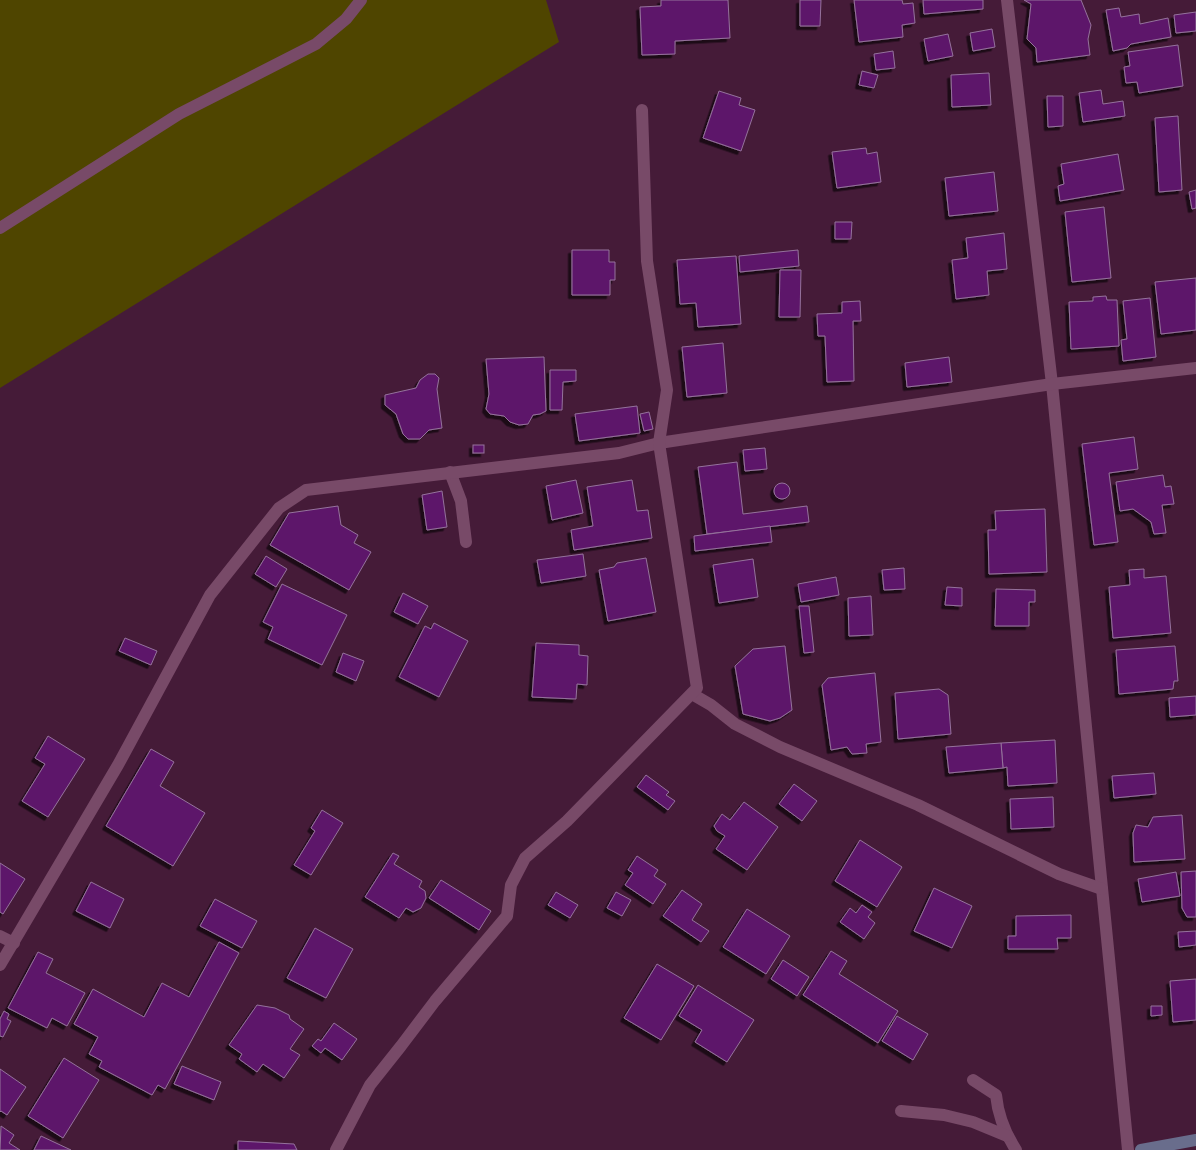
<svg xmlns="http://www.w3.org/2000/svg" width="1196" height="1150" font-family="Arial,sans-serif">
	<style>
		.green { fill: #4f4500 }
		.building { fill: #5d186a; stroke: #95729c; filter: url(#shadow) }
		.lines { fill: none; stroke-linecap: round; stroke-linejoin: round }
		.lane { stroke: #784a68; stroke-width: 12 }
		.street { stroke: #784a68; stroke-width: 12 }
		.secondary { stroke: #696d8c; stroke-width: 12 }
	</style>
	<defs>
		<filter id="shadow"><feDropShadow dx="-3.5" dy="3.5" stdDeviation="0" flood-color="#0009"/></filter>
	</defs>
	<rect width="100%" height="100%" fill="#451b38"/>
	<path class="green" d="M0 0H546L559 42 0 388Z"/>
	<g class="building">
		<path d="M661 0H728L730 38 675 41V54L642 55 640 7 661 6Z"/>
		<path d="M800 0H821L820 26H800Z"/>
		<path d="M854 0H902L903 4 913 3 915 23 902 25 903 37 859 42Z"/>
		<path d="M923 0H983V9L924 14Z"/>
		<path d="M1024 0H1081L1091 25 1088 39 1090 55 1037 62 1036 48 1027 39 1031 4Z"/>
		<path d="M1119 8 1121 17 1139 14 1140 24 1168 18 1171 37 1131 44 1127 48 1113 51 1106 10Z"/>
		<path d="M1196 12V31L1176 33 1174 15Z"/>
		<path d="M992 29 995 47 973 51 970 33Z"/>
		<path d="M948 34 953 56 928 61 924 39Z"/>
		<path d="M1178 45 1183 86 1139 93 1137 82 1126 83 1124 67 1130 66 1128 52Z"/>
		<path d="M893 51 895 68 876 70 874 54Z"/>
		<path d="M862 71 878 75 874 88 859 85Z"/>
		<path d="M989 73 991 105 952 107 951 75Z"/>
		<path d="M1101 90 1103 104 1123 101 1125 116 1083 122 1079 93Z"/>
		<path d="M719 91 741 98 739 105 755 110 741 151 703 138Z"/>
		<path d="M1047 96H1063V126L1048 127Z"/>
		<path d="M1178 116 1182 190 1159 192 1155 118Z"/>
		<path d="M866 148 867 154 877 152 881 182 837 188 832 152Z"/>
		<path d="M1118 154 1124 190 1060 201 1058 186 1064 184 1061 164Z"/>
		<path d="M994 172 998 211 949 216 945 178Z"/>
		<path d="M1196 190V208L1192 209 1189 192Z"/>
		<path d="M1104 207 1111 278 1072 282 1065 212Z"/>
		<path d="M835 222H852L851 239H835Z"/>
		<path d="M1004 233 1007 269 987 271 989 295 956 299 952 260 968 258 966 238Z"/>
		<path d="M572 250H609V262H615V280H610V295H572Z"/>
		<path d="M798 250 799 266 740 272 739 256Z"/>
		<path d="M736 256 741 324 698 327 696 303 680 304 677 260Z"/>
		<path d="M780 270H801L800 317H779Z"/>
		<path d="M1196 278V330L1161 334 1155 282Z"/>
		<path d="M1106 296 1107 300H1117L1119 346 1071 349 1069 302 1093 301V297Z"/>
		<path d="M1150 298 1156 357 1123 361 1121 340 1127 339 1123 301Z"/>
		<path d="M860 301 861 321H853L854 381 827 382 825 336H818L817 314 842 313V302Z"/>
		<path d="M723 343 727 393 687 397 682 347Z"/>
		<path d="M544 357 546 411 540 414 533 415 528 424 519 425 510 422 504 416 490 414 486 409 489 394 486 359Z"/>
		<path d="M949 357 952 382 907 387 905 363Z"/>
		<path d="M550 370H576V381L563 382 562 410H550Z"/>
		<path d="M428 374H435L439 378 437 389 442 428 429 430 420 439H408L403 434 396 414 385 405V395L416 388 420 380Z"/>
		<path d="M637 406 640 433 579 441 575 414Z"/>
		<path d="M649 412 653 429 644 431 640 414Z"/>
		<path d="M1134 437 1138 469 1109 473 1118 542 1094 545 1082 444Z"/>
		<rect x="473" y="445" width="11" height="8"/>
		<path d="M765 448 767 469 745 471 743 450Z"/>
		<path d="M737 462 743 514 807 506 809 522 707 534 698 467Z"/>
		<path d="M1163 475 1165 487 1171 486 1174 504 1162 505 1166 533 1154 534 1151 522 1133 509 1120 511 1116 482Z"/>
		<path d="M576 480 583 513 552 520 546 486Z"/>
		<path d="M632 480 637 511 648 510 652 538 574 550 571 530 593 526 587 487Z"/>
		<circle cx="782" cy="491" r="8"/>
		<path d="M442 491 447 527 427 530 422 495Z"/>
		<path d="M338 506 341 525 358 535 354 543 371 552 349 590 270 545 289 513Z"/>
		<path d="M1045 509 1047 572 989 574 988 530H996L995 511Z"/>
		<path d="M770 526 772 542 695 551 694 536Z"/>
		<path d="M583 554 586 576 541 583 537 560Z"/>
		<path d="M266 556 287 569 276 587 255 574Z"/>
		<path d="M646 558 656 612 608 621 599 570 614 567 617 563Z"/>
		<path d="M753 559 758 597 719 603 713 565Z"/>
		<path d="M904 568 905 589 884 590 882 570Z"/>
		<path d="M1144 569V578L1166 576 1171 633 1113 638 1109 587 1130 585 1129 570Z"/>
		<path d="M836 577 839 595 801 602 798 584Z"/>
		<path d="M282 584 347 615 322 665 268 639 273 627 263 622Z"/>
		<path d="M947 587 962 588V606L945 605Z"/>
		<path d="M996 589 1035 590V602H1029V626H995Z"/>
		<path d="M403 593 428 606 418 624 394 612Z"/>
		<path d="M871 596 873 635 849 636 848 598Z"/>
		<path d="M799 606H809L814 652 804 653Z"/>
		<path d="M434 623 468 641 439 697 399 677 425 626 431 629Z"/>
		<path d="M125 638 157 651 151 665 119 651Z"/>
		<path d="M536 643 579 645V655L588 656 587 685 577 684 576 699 532 697Z"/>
		<path d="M785 646 792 710 780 718 770 721 743 714 735 666 753 649Z"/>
		<path d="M1175 646 1178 681H1174L1173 689 1119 694 1116 650Z"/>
		<path d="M343 653 364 661 356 681 336 672Z"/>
		<path d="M875 673 881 742 866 744 867 753 852 754 847 747 831 750 822 685 828 678Z"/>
		<path d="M939 689 948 695 951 734 898 739 895 693Z"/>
		<path d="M1196 696V715L1170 717 1169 698Z"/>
		<path d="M48 736 85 759 48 817 22 801 45 764 35 758Z"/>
		<path d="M1055 740 1057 783 1008 786 1007 767 1003 768 1001 743Z"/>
		<path d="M1001 743 1003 768 949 773 946 747Z"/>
		<path d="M151 749 174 762 160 786 205 813 173 866 106 826Z"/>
		<path d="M1154 773 1156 794 1114 798 1112 776Z"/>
		<path d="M646 775 669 792 666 795 675 801 668 810 637 787Z"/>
		<path d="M794 784 817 801 802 821 779 804Z"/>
		<path d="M1053 797 1054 827 1011 829 1010 799Z"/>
		<path d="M744 802 778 827 747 870 716 849 725 836 717 831 714 826 722 814 730 820Z"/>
		<path d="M322 810 343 823 311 875 294 865 315 831 311 828Z"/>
		<path d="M1182 815 1185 859 1134 862 1133 833 1136 825 1148 827 1153 817Z"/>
		<path d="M860 840 902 867 877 907 835 881Z"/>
		<path d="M393 853 399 856 394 864 422 881 419 887 425 891 426 898 421 908 413 912 406 908 399 918 365 897Z"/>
		<path d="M637 856 658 870 654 876 666 884 653 904 625 885 633 873 628 870Z"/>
		<path d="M0 863 25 879 3 914 0 912Z"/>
		<path d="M1196 871V917H1187L1182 908 1181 872Z"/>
		<path d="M1176 872 1180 896 1142 902 1138 879Z"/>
		<path d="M441 880 491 911 479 930 429 898Z"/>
		<path d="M91 882 124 899 110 928 76 911Z"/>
		<path d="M934 888 972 906 952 948 914 931Z"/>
		<path d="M682 890 702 904 692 920 709 931 701 942 663 916Z"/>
		<path d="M556 892 578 905 570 918 548 905Z"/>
		<path d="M616 892 631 900 622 916 607 908Z"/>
		<path d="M215 899 257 921 242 948 200 926Z"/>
		<path d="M862 905 872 912 868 917 875 923 864 939 840 922 850 908 856 913Z"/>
		<path d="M747 909 790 936 766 974 723 947Z"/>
		<path d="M1071 915V938H1057L1058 949H1008V936H1016V916Z"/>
		<path d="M315 928 353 949 326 998 287 978Z"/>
		<path d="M1196 931V945L1179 947 1178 932Z"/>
		<path d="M219 942 239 953 165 1089 158 1085 152 1095 99 1067 102 1061 89 1054 98 1037 74 1024 93 989 144 1017 162 983 189 997Z"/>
		<path d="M831 951 847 961 839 974 898 1011 878 1043 803 995Z"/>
		<path d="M38 952 53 959 46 973 85 993 67 1026 52 1018 47 1028 8 1008Z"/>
		<path d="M783 960 809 977 797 996 771 979Z"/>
		<path d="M657 964 694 986 661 1040 624 1018Z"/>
		<path d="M1196 979V1020L1173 1022 1170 981Z"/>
		<path d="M698 985 754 1020 727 1062 695 1042 702 1030 679 1016Z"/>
		<path d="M257 1005 275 1008 289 1015 290 1019 304 1029 290 1049 300 1055 284 1078 263 1064 257 1072 239 1059 242 1054 229 1045Z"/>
		<path d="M1151 1006H1162V1015L1151 1016Z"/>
		<path d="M4 1011 9 1014 7 1019 11 1021 3 1037 0 1036V1019Z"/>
		<path d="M897 1016 928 1034 913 1060 882 1041Z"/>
		<path d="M334 1023 357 1039 342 1060 325 1048 321 1053 312 1046 318 1039 321 1041Z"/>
		<path d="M64 1058 99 1080 63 1138 28 1116Z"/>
		<path d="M182 1066 221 1082 214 1100 174 1084Z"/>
		<path d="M0 1069 26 1087 7 1115 1 1111 0 1112Z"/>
		<path d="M1 1126 14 1135 9 1143 20 1150H0Z"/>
		<path d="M41 1136 71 1150H34Z"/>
		<path d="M238 1141 294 1144 297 1150H238Z"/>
	</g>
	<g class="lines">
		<path class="lane" d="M0 228 179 114 316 44 346 19 361 0"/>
		<g class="street">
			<path d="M1007 0 1052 384 1128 1150"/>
			<path d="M450 472 461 501 466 542"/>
			<path d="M692 694 711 705 735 724 780 747 918 805 1059 874 1102 889"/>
			<path d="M0 936 14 943"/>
			<path d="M0 965 118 765 210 595 279 508 306 490 619 453 659 443 1052 384 1196 368"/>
			<path d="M973 1080 996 1095C998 1116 1005 1133 1016 1150"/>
			<path d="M901 1111 944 1115 973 1122 1007 1136"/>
			<path d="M336 1150 370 1085 401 1046 435 1001 507 916 511 885 525 858 567 821 697 688 659 443 667 390 647 261 642 110"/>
		</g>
		<path class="secondary" d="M1141 1150 1196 1140"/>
	</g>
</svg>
